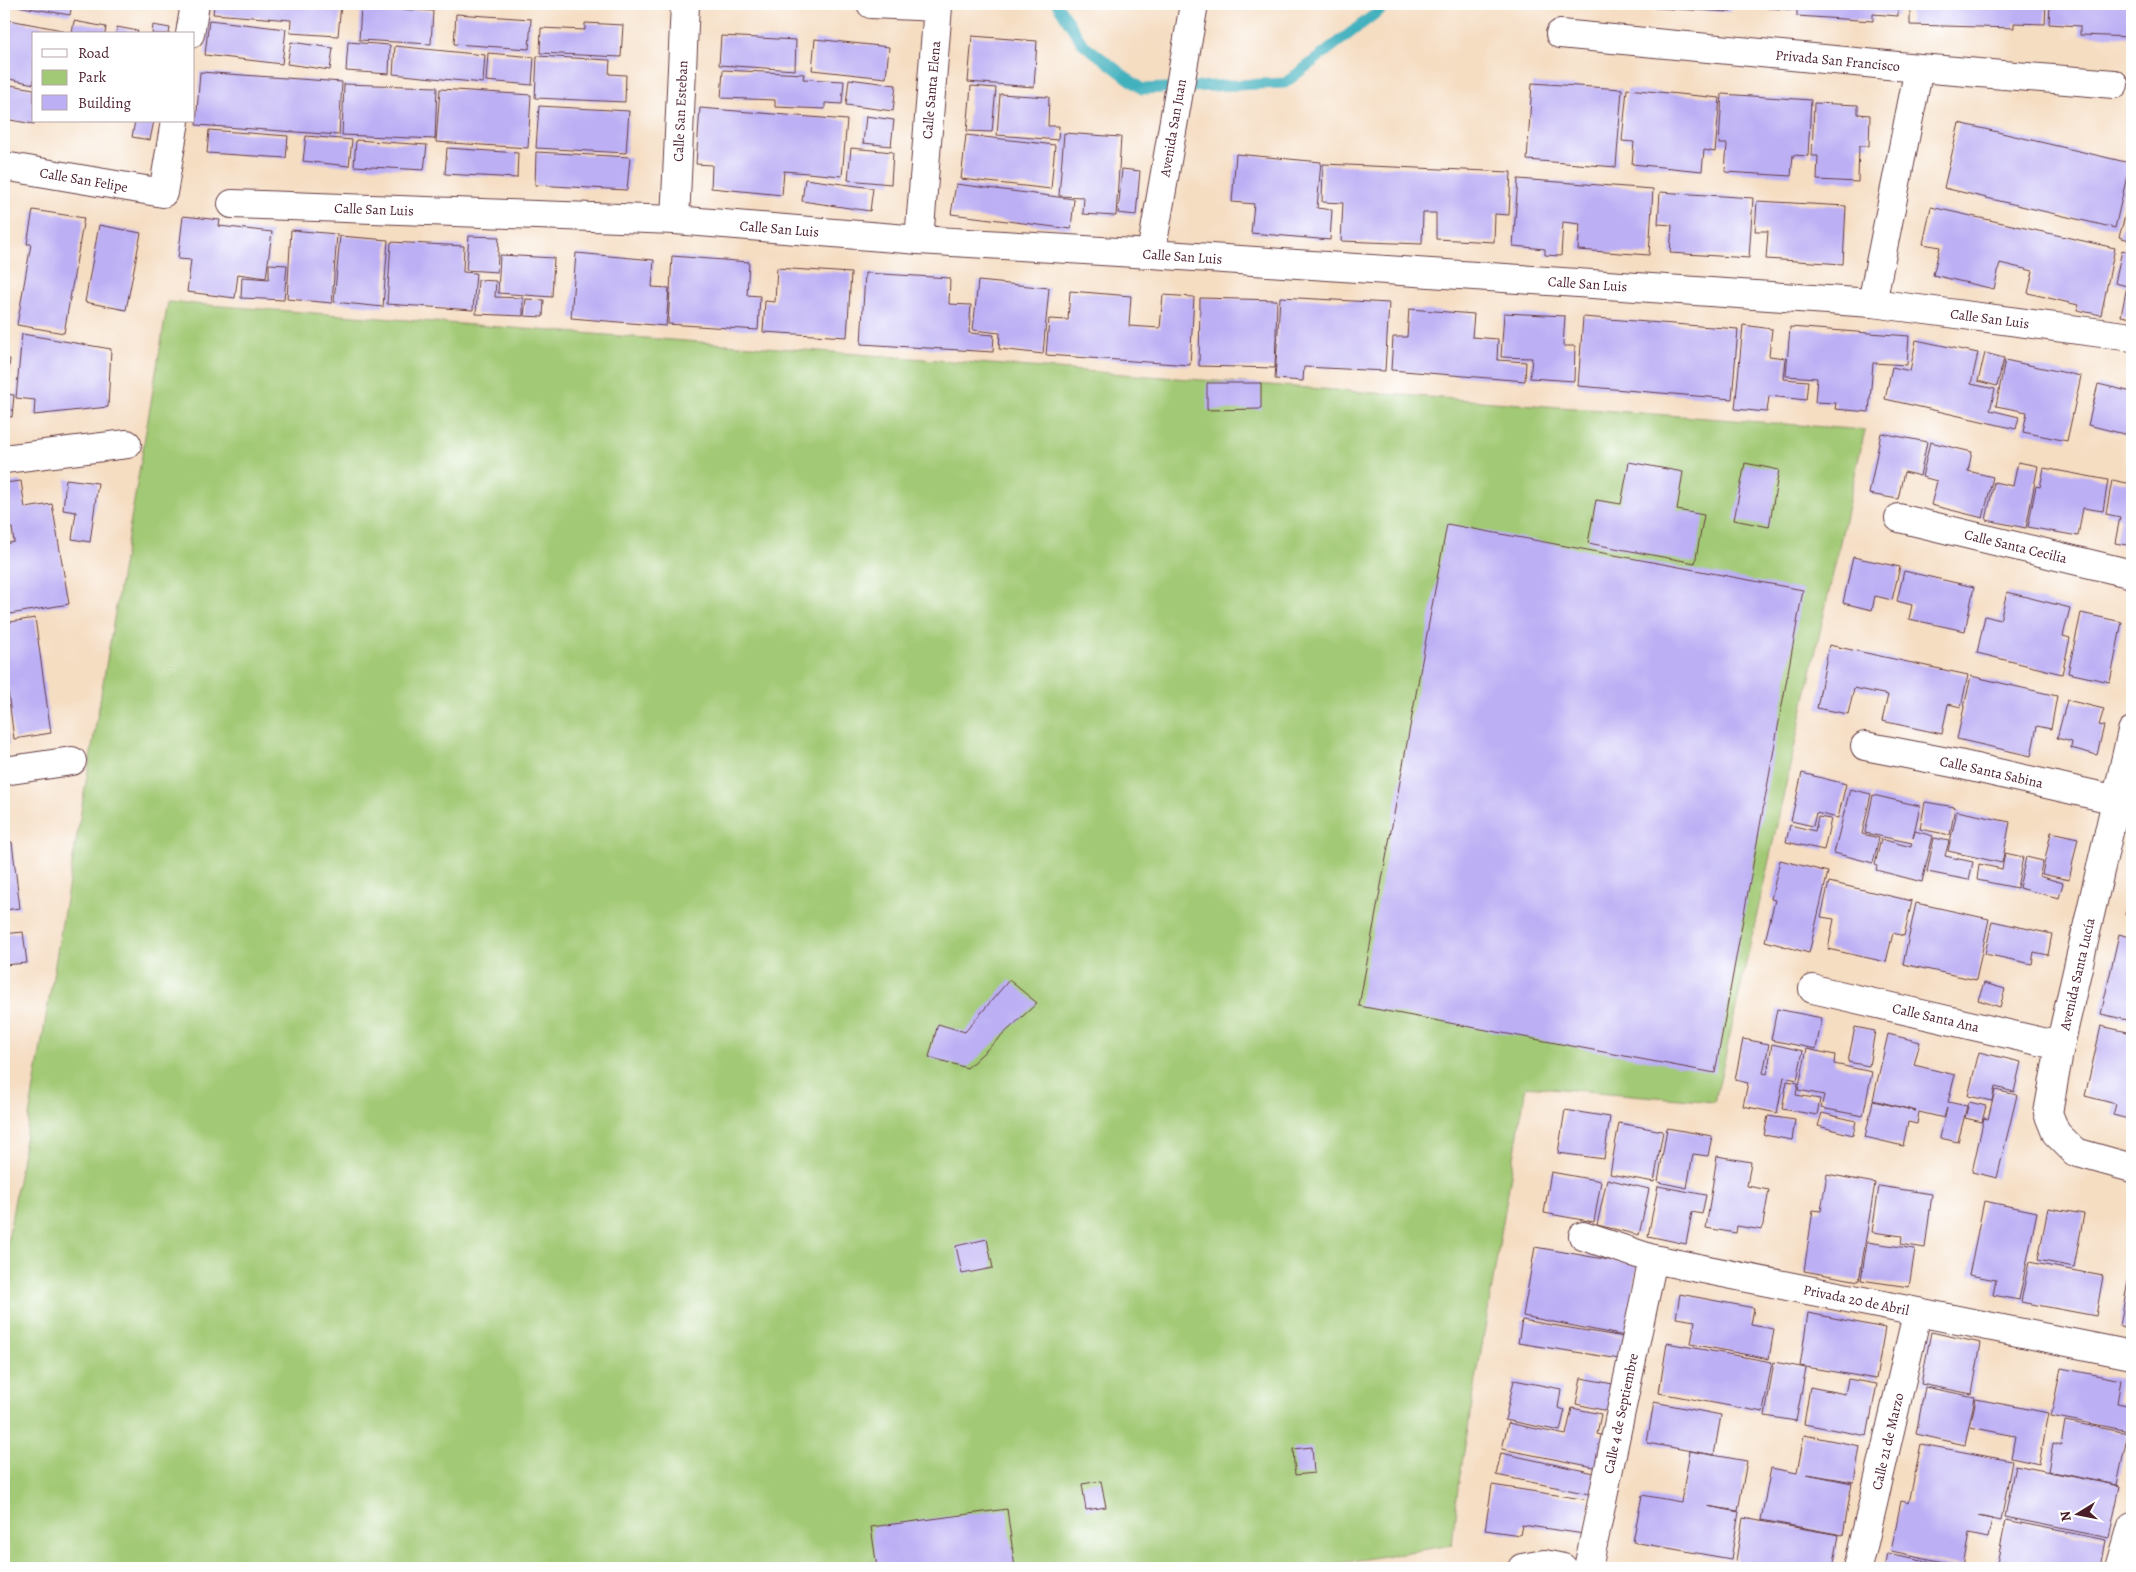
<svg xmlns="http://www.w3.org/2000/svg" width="2136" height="1572" font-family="Alegreya,serif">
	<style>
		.green { fill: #a2c975; stroke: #767450 }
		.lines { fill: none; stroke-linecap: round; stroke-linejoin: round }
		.stream { stroke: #42b1be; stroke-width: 11 }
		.building { fill: #bcaff4 }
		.minor-casing { stroke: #643c42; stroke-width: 30 }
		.tertiary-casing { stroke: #643c42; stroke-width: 30 }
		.minor { stroke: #fff; stroke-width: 28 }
		.tertiary { stroke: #fff; stroke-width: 28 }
		.labels { text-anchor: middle; stroke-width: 5; stroke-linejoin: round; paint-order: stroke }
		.street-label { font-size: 14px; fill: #4a1f2b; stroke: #fff }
	</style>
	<rect width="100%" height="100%" fill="#fff"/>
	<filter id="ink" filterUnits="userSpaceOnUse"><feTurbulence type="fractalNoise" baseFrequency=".02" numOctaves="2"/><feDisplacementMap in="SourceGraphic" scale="10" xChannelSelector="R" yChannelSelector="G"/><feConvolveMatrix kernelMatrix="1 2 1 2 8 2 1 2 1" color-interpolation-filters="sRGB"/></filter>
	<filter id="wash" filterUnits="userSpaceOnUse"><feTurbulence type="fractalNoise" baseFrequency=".0096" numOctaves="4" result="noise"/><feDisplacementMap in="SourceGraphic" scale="20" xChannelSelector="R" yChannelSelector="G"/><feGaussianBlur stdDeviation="1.12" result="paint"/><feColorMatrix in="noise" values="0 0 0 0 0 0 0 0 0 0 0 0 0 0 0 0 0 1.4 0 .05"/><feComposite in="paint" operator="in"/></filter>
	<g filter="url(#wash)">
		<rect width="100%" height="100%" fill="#f5ddc2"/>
		<path class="green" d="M168 302 1865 430 1715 1102 1526 1086 1458 1487 1452 1545 1309 1568H4V1263Z"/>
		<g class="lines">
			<path class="stream" d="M1057 4 1082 43 1142 89 1285 83 1388 4"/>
		</g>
		<g id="blocks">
			<g class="building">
				<path d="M5 4H72L70 15Z"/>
				<path d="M214 4H341L338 36 290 33 291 20 213 14Z"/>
				<path d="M1656 4H1731V12L1655 8Z"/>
				<path d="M1740 4H1761V7L1740 5Z"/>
				<path d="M1766 4H1898V16L1873 14V21L1797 16V10L1766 8Z"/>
				<path d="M1910 4H2046L2045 24 2014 23V28L1910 25Z"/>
				<path d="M2050 4H2132V37L2080 35V26L2049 24Z"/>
				<path d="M361 7 433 11 431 44 359 40Z"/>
				<path d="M456 14 531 19 529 49 454 44Z"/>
				<path d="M4 19 62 30V34H34V84L4 78Z"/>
				<path d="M209 20 286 29 282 64 205 55Z"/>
				<path d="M74 21 106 27 105 34H72Z"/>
				<path d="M585 23 623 25 621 57 540 53 541 28 585 30Z"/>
				<path d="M153 25 170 28 169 34H152Z"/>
				<path d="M117 27 138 31 137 34H116Z"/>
				<path d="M721 36 796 40 795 70 719 65Z"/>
				<path d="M972 36 1037 41 1034 87 968 82Z"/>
				<path d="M815 39 889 47 886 78 812 70Z"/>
				<path d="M291 42 333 48 330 70 287 64Z"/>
				<path d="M348 42 390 45 389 74 346 71Z"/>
				<path d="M395 46 485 55 483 83 393 74Z"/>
				<path d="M488 53 534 57 532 85 486 81Z"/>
				<path d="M537 56 610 60 609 74 626 75 625 102 535 98Z"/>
				<path d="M723 70 804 74 803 79 844 81 842 104 825 103V109L775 107V100L721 98Z"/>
				<path d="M200 72 342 82 339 135 196 125Z"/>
				<path d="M849 79 896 85 893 111 846 105Z"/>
				<path d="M1532 83 1622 89 1616 167 1527 160Z"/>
				<path d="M4 84 34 89V124L4 119Z"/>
				<path d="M344 84 437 87 435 139 342 135Z"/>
				<path d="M971 86 996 88 992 132 967 131Z"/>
				<path d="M440 89 531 95 528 148 436 142Z"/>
				<path d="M1627 89 1720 98 1715 152 1704 150 1702 171 1632 164 1634 142 1622 141Z"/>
				<path d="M1000 94 1049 97 1048 126H1059L1058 140 997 135Z"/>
				<path d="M1722 94 1811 100 1808 156 1793 155 1791 176 1725 172 1727 144H1719Z"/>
				<path d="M1814 103 1858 105V114L1870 115 1869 146H1859L1858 182 1817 180 1818 156H1812Z"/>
				<path d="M539 106 629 111 626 153 536 148Z"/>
				<path d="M700 108 847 120 842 176 784 171 782 195 711 188 712 165 696 164Z"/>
				<path d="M866 116 894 120 891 146 863 143Z"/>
				<path d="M135 121H154L150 140 132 137Z"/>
				<path d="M1959 123 2130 163 2115 228 1944 188Z"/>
				<path d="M209 130 288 136 286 158 207 153Z"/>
				<path d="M1064 133 1121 137 1116 216 1083 214 1084 197 1059 196Z"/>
				<path d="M966 135 1055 145 1051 189 961 179Z"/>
				<path d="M306 136 352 140 349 166 303 161Z"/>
				<path d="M356 140 427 145 424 170 354 166Z"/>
				<path d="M447 148 518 153 517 178 445 174Z"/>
				<path d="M851 148 893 152 891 184 848 180Z"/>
				<path d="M536 152 630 157 627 190 535 185Z"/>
				<path d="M1236 154 1321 162 1317 208 1332 210 1330 240 1251 233 1254 204 1232 202Z"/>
				<path d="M1323 164 1511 172 1509 215 1495 214 1494 242 1436 239V213H1423L1422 244 1341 241 1343 203 1322 202Z"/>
				<path d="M1122 169 1140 171 1136 215 1118 213Z"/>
				<path d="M805 179 873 188 870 211 802 201Z"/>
				<path d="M1518 179 1653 189 1649 255 1578 250 1580 224 1563 222 1561 256 1545 255V249L1513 246Z"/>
				<path d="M956 184 1074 199 1071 229 951 214Z"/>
				<path d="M1660 192 1753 198 1749 258 1670 253 1672 225 1658 224Z"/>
				<path d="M1757 201 1846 206 1843 264 1766 259 1768 231H1755Z"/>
				<path d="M2128 206 2132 207V241L2119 237Z"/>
				<path d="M1931 207 2115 248 2101 315 2077 310 2078 305 2028 293 2033 271 2000 263 1994 289 1933 275 1940 247 1923 244Z"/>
				<path d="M33 210 84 218 64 333 17 325 31 244H27Z"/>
				<path d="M183 216 220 220 219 226 272 232 266 278 238 274 235 298 187 292 191 260 178 259Z"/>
				<path d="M99 225 141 233 126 310 85 302Z"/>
				<path d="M291 230 337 234 332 303 287 299Z"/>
				<path d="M340 236 388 240 383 307 334 302Z"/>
				<path d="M469 236 499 237 497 272 466 270Z"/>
				<path d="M391 242 464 246 463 272 476 273 473 310 387 304Z"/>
				<path d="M2122 250 2132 253V318L2121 316 2127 286 2115 283Z"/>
				<path d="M576 253 654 260 652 287 669 288 666 326 571 318Z"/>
				<path d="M500 255 554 258 552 297 498 293Z"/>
				<path d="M672 256 749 262 747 295 760 296 758 330 668 324Z"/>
				<path d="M269 264 287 265 284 300 241 298 242 277 269 279Z"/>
				<path d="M777 268 851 273 847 337 763 332 765 301 775 302Z"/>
				<path d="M865 273 950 278 949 304 971 305 969 333 994 335 993 352 861 344Z"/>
				<path d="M478 280 496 281 495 297 523 298V316L476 314Z"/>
				<path d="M978 281 1049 288 1043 354 999 349 1000 333 973 330Z"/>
				<path d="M1070 291 1131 296 1129 326 1160 328 1163 295 1194 297 1190 365 1046 355 1049 319 1068 320Z"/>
				<path d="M1280 297 1389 303 1385 371 1304 367 1303 381 1275 379Z"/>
				<path d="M1200 298 1277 300 1275 368 1199 366Z"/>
				<path d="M526 299 544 300 543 317 524 316Z"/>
				<path d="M1409 309 1474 314 1472 337 1498 339 1497 360 1526 362 1525 381 1391 370 1393 337H1407Z"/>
				<path d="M1504 313 1565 316 1563 346H1575L1574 381 1530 378 1532 358 1501 357Z"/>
				<path d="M1583 317 1738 329 1732 399 1578 386Z"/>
				<path d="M1743 325 1772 329 1769 356 1786 358 1784 379 1808 381 1806 400 1769 396 1767 412 1735 409Z"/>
				<path d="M1790 327 1909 336 1907 365 1873 363 1869 412 1835 409 1836 403 1815 402 1817 378 1786 376Z"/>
				<path d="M22 334 111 349 108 407 34 415 35 400 16 398Z"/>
				<path d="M1916 340 1978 353 1971 384 1995 389 1990 410 2019 417 2016 429 1885 399 1892 367 1910 371Z"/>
				<path d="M1985 353 2004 358 1997 386 1978 381Z"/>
				<path d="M4 358 10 359 6 394 14 395 12 417 4 416Z"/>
				<path d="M2005 360 2081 376 2067 441 2023 432 2027 412 1996 406Z"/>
				<path d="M1207 383H1261V409L1207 410Z"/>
				<path d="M2098 384 2132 392V436L2088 425Z"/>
				<path d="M1881 433 1927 442 1920 476 1904 472 1898 499 1869 494Z"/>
				<path d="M1930 442 1972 452 1968 471 1993 477 1983 518 1931 505 1937 481 1922 477Z"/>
				<path d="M1629 462 1683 472 1677 510 1704 515 1695 563 1588 543 1596 500 1621 504Z"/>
				<path d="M2018 462 2038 466 2026 528 1986 520 1994 482 2013 486Z"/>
				<path d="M1745 463 1779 470 1769 527 1734 520Z"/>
				<path d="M2044 468 2108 480 2103 511 2083 508 2078 536 2028 527 2036 486 2040 487Z"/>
				<path d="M66 479 98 483 90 542 72 539 76 512 63 510Z"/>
				<path d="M2112 480 2132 484V546L2115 543 2120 517 2106 514Z"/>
				<path d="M21 481 25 508 52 504 69 604 4 615V544L14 542 12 528 4 530V483Z"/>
				<path d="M1447 524 1803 590 1715 1073 1359 1006Z"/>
				<path d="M1853 557 1900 567 1892 600 1875 596 1872 610 1843 603Z"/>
				<path d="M1904 571 1974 587 1965 631 1909 619 1912 605 1897 601Z"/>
				<path d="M2007 592 2070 608 2063 636 2070 638 2062 674 1977 653 1985 616 2000 620Z"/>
				<path d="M2081 613 2122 622 2110 682 2068 673Z"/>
				<path d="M35 618 51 733 14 739 4 660V623Z"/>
				<path d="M1829 645 1968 675 1961 707 1948 704 1942 734 1882 721 1888 695 1854 688 1848 714 1817 708Z"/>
				<path d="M1971 676 2057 696 2051 729 2037 726 2031 756 1957 739Z"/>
				<path d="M2067 700 2104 709 2099 725 2104 726 2097 755 2071 748 2072 742 2057 738Z"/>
				<path d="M4 710 9 744 4 745Z"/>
				<path d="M1802 773 1846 784 1838 818 1816 813 1813 826 1791 821Z"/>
				<path d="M1850 789 1871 794 1862 834 1879 838 1873 863 1834 853Z"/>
				<path d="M1873 795 1920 806 1913 838 1915 831 1933 836 1922 882 1876 870 1877 866 1875 865 1881 839 1911 847 1912 843 1865 833Z"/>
				<path d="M1925 802 1955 807 1950 835 1920 829Z"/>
				<path d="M1957 811 2010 822 2002 863 1948 851Z"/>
				<path d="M1818 817 1831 819 1824 850 1786 842 1790 825 1815 831Z"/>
				<path d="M2051 832 2078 838 2069 880 2042 874Z"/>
				<path d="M1934 838 1949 841 1945 856 1973 862 1969 880 1927 872Z"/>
				<path d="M12 842 20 908 4 910V843Z"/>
				<path d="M2005 853 2023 857 2017 888 1977 880 1979 864 2002 869Z"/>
				<path d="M2026 857 2043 861 2039 876 2063 883 2059 898 2019 888Z"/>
				<path d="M1780 860 1828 872 1809 953 1765 941 1775 900 1771 899Z"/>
				<path d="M1829 882 1912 901 1904 936 1893 933 1886 962 1828 949 1834 919 1821 917Z"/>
				<path d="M2132 889V917L2125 915Z"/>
				<path d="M1916 903 1989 919 1976 980 1903 964Z"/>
				<path d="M1992 921 2052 934 2048 955 2034 952 2032 964 1985 954Z"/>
				<path d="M23 932 27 963 4 965V934Z"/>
				<path d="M2119 934 2132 938V1021L2101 1014Z"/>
				<path d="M1009 980 1037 1003 967 1068 929 1057 938 1024 965 1032Z"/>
				<path d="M1984 983 2005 989 2000 1007 1978 1000Z"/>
				<path d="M1777 1009 1822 1018 1816 1049 1771 1040Z"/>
				<path d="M2101 1026 2132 1033V1120L2113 1115 2116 1104 2085 1096Z"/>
				<path d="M1855 1027 1875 1031 1869 1066 1848 1062Z"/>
				<path d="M1888 1034 1920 1042 1914 1065 1955 1075 1948 1102 1967 1106 1958 1142 1940 1138 1947 1108 1944 1118 1919 1112 1917 1124 1908 1122 1903 1146 1865 1137 1873 1101 1916 1111 1873 1100Z"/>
				<path d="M1743 1039 1769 1044 1763 1073 1767 1074 1772 1044 1803 1051 1797 1080 1784 1077 1777 1113 1743 1106 1748 1083 1735 1080Z"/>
				<path d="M1807 1049 1835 1055 1834 1064 1872 1072 1863 1116 1821 1108 1824 1095 1798 1090Z"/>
				<path d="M1979 1052 2021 1062 2014 1092 1995 1087 1992 1101 1968 1096Z"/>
				<path d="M1787 1081 1798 1083 1796 1095 1820 1099 1817 1115 1782 1109Z"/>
				<path d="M1995 1090 2017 1095 1997 1178 1972 1172 1984 1118 1988 1119Z"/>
				<path d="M1969 1102 1986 1106 1982 1122 1965 1118Z"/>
				<path d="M1565 1110 1610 1117 1604 1159 1558 1153Z"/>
				<path d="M1822 1113 1856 1121 1853 1135 1818 1126Z"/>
				<path d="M1768 1116 1795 1120 1792 1140 1764 1135Z"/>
				<path d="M1619 1123 1663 1131 1654 1182 1610 1174Z"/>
				<path d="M1667 1128 1712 1136 1708 1156 1693 1154 1687 1188 1658 1182Z"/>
				<path d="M1717 1156 1751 1162 1747 1186 1769 1190 1762 1230 1737 1226 1736 1233 1706 1228Z"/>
				<path d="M1551 1172 1601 1181 1594 1222 1544 1213Z"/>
				<path d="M1827 1174 1875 1183 1859 1281 1804 1271 1813 1210 1821 1211Z"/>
				<path d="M1607 1179 1649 1189 1639 1235 1597 1225Z"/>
				<path d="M1658 1186 1706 1195 1702 1214 1692 1212 1686 1244 1648 1236Z"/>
				<path d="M1879 1186 1932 1194 1925 1248 1901 1244 1902 1236 1872 1232Z"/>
				<path d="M1984 1201 2037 1212 2019 1300 1993 1295 1996 1280 1969 1275Z"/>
				<path d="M2048 1208 2084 1214 2074 1267 2038 1260Z"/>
				<path d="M987 1239 993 1268 962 1274 956 1246Z"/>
				<path d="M1867 1242 1915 1249 1909 1287 1861 1280Z"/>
				<path d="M1535 1247 1638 1265 1625 1336 1523 1316Z"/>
				<path d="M2029 1262 2103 1276 2096 1316 2021 1302Z"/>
				<path d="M2131 1262H2132V1329L2120 1326Z"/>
				<path d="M1680 1294 1754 1308 1751 1325 1774 1329 1769 1359 1691 1344 1695 1321 1676 1318Z"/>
				<path d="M1808 1313 1885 1328 1876 1379 1800 1366Z"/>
				<path d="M1522 1320 1624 1337 1620 1359 1518 1343Z"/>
				<path d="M1931 1332 1981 1343 1972 1394 1921 1384Z"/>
				<path d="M1667 1343 1772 1362 1763 1412 1659 1393Z"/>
				<path d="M1774 1362 1806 1368 1796 1421 1765 1416Z"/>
				<path d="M2061 1368 2121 1380 2117 1403 2132 1406 2129 1431 2051 1416Z"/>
				<path d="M1581 1378 1618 1385 1612 1412 1576 1404Z"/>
				<path d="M1848 1379 1877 1384 1867 1436 1804 1424 1810 1387 1845 1394Z"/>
				<path d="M1514 1380 1561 1389 1558 1408 1565 1410 1560 1431 1505 1420Z"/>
				<path d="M1925 1387 1975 1397 1965 1445 1916 1434Z"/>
				<path d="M1976 1399 2049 1413 2039 1464 2011 1458 2015 1436 1970 1427Z"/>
				<path d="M1654 1402 1721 1415 1714 1455 1647 1443Z"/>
				<path d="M1572 1408 1601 1414 1597 1434 1605 1436 1599 1468 1502 1449 1508 1423 1566 1435Z"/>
				<path d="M2065 1421 2128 1433 2117 1485 2048 1471 2053 1443 2061 1445Z"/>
				<path d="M1804 1435 1860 1446 1854 1482 1807 1474 1852 1483 1843 1535 1761 1520 1771 1468 1797 1473Z"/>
				<path d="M1921 1444 2012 1461 2001 1521 1978 1516 1992 1519 1988 1538 1969 1534 1963 1566 1891 1551 1901 1501 1909 1503Z"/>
				<path d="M1312 1447 1314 1473 1295 1475 1293 1449Z"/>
				<path d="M1690 1451 1747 1461 1738 1511 1707 1506 1739 1512 1731 1559 1633 1542 1642 1495 1681 1502Z"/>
				<path d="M1501 1453 1599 1474 1594 1495 1496 1475Z"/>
				<path d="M2015 1465 2120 1486 2109 1538 2005 1517Z"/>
				<path d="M1101 1481 1106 1507 1086 1510 1082 1484Z"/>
				<path d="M1492 1485 1589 1500 1584 1534 1522 1525 1520 1535 1485 1530Z"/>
				<path d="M1007 1509 1015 1568H877L871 1527Z"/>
				<path d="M1743 1518 1839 1535 1833 1568H1746L1735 1566Z"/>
				<path d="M2006 1520 2106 1540 2101 1568H1996Z"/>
				<path d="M1887 1553 1957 1567V1568H1884Z"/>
				<path d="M871 1563 872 1568H841V1567Z"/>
			</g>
		</g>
	</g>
	<g filter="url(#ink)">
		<use href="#blocks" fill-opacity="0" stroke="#643c42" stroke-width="1"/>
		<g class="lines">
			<defs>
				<g id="minor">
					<path d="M871 4 938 7 919 240"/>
					<path d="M190 34 195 4"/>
					<path id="s1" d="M1560 34 1919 68 2114 84"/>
					<path id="s2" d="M4 166 163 193 175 121"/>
					<path id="s3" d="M232 204 675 220 919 240 1151 254 1872 303 2132 337"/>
					<path id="s4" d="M675 220 685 4"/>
					<path id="s5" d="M1151 254 1194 4"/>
					<path d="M1872 303 1919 68"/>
					<path d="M4 459 127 444"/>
					<path id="s6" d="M1899 518 2132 574"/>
					<path d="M2132 731 2060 1046 2048 1113 2056 1133 2075 1152 2132 1168"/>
					<path id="s7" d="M1865 746 1958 764 2117 800"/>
					<path d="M4 771 72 761"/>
					<path id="s8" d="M1813 989 2060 1046"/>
					<path id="s9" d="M1583 1236 1653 1259 2132 1355"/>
					<path id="s10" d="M1588 1568 1653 1259"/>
					<path id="s11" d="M1858 1568 1917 1314"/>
					<path d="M2120 1568 2132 1526"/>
				</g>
				<path id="tertiary" d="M1522 1568 1544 1564 1563 1568"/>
			</defs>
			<use href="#minor" class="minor-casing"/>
			<use href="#tertiary" class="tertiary-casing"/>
			<use href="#minor" class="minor"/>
			<use href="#tertiary" class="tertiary"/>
		</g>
	</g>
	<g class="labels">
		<g class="street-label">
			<text dy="5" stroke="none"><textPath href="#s1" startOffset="279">Privada San Francisco</textPath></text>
			<text transform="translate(931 90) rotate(-85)" y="5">Calle Santa Elena</text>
			<text dy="5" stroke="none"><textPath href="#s4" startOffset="109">Calle San Esteban</textPath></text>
			<text dy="5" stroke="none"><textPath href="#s5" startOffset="128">Avenida San Juan</textPath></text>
			<text dy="5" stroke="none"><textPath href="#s2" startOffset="81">Calle San Felipe</textPath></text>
			<text dy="5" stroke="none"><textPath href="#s3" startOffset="142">Calle San Luis</textPath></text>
			<text dy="5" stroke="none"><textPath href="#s3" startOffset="548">Calle San Luis</textPath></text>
			<text dy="5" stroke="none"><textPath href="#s3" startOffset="952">Calle San Luis</textPath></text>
			<text dy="5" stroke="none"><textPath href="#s3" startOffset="1358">Calle San Luis</textPath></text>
			<text dy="5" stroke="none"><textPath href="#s3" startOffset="1762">Calle San Luis</textPath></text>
			<text dy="5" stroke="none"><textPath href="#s6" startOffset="120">Calle Santa Cecilia</textPath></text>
			<text dy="5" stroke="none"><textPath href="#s7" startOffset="129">Calle Santa Sabina</textPath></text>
			<text transform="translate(2077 974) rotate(-77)" y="5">Avenida Santa Lucía</text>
			<text dy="5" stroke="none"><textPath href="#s8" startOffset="126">Calle Santa Ana</textPath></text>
			<text dy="5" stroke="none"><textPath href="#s9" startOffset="281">Privada 20 de Abril</textPath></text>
			<text dy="5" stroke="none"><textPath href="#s10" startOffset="158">Calle 4 de Septiembre</textPath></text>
			<text dy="5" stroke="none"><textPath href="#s11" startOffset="130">Calle 21 de Marzo</textPath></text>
		</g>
	</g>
	<rect width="2136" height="1572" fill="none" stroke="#fff" stroke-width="20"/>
	<rect x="32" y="32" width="162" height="90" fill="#ffffff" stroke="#b7a5aa"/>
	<rect x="42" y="49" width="25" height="8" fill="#ffffff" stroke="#b7a5aa"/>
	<text x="78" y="58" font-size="15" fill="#4a1f2b">Road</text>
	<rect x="42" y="70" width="25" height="15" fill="#a2c975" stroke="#b7a5aa"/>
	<text x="78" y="82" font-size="15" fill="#4a1f2b">Park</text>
	<rect x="42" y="95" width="25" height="15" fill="#bcaff4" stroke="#b7a5aa"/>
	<text x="78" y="108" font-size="15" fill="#4a1f2b">Building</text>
	<g transform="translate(2078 1514) rotate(260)" stroke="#ffffff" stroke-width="4" paint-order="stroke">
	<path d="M0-4L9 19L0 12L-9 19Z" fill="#4a1f2b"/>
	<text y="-8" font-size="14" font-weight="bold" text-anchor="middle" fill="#4a1f2b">N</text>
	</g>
</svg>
